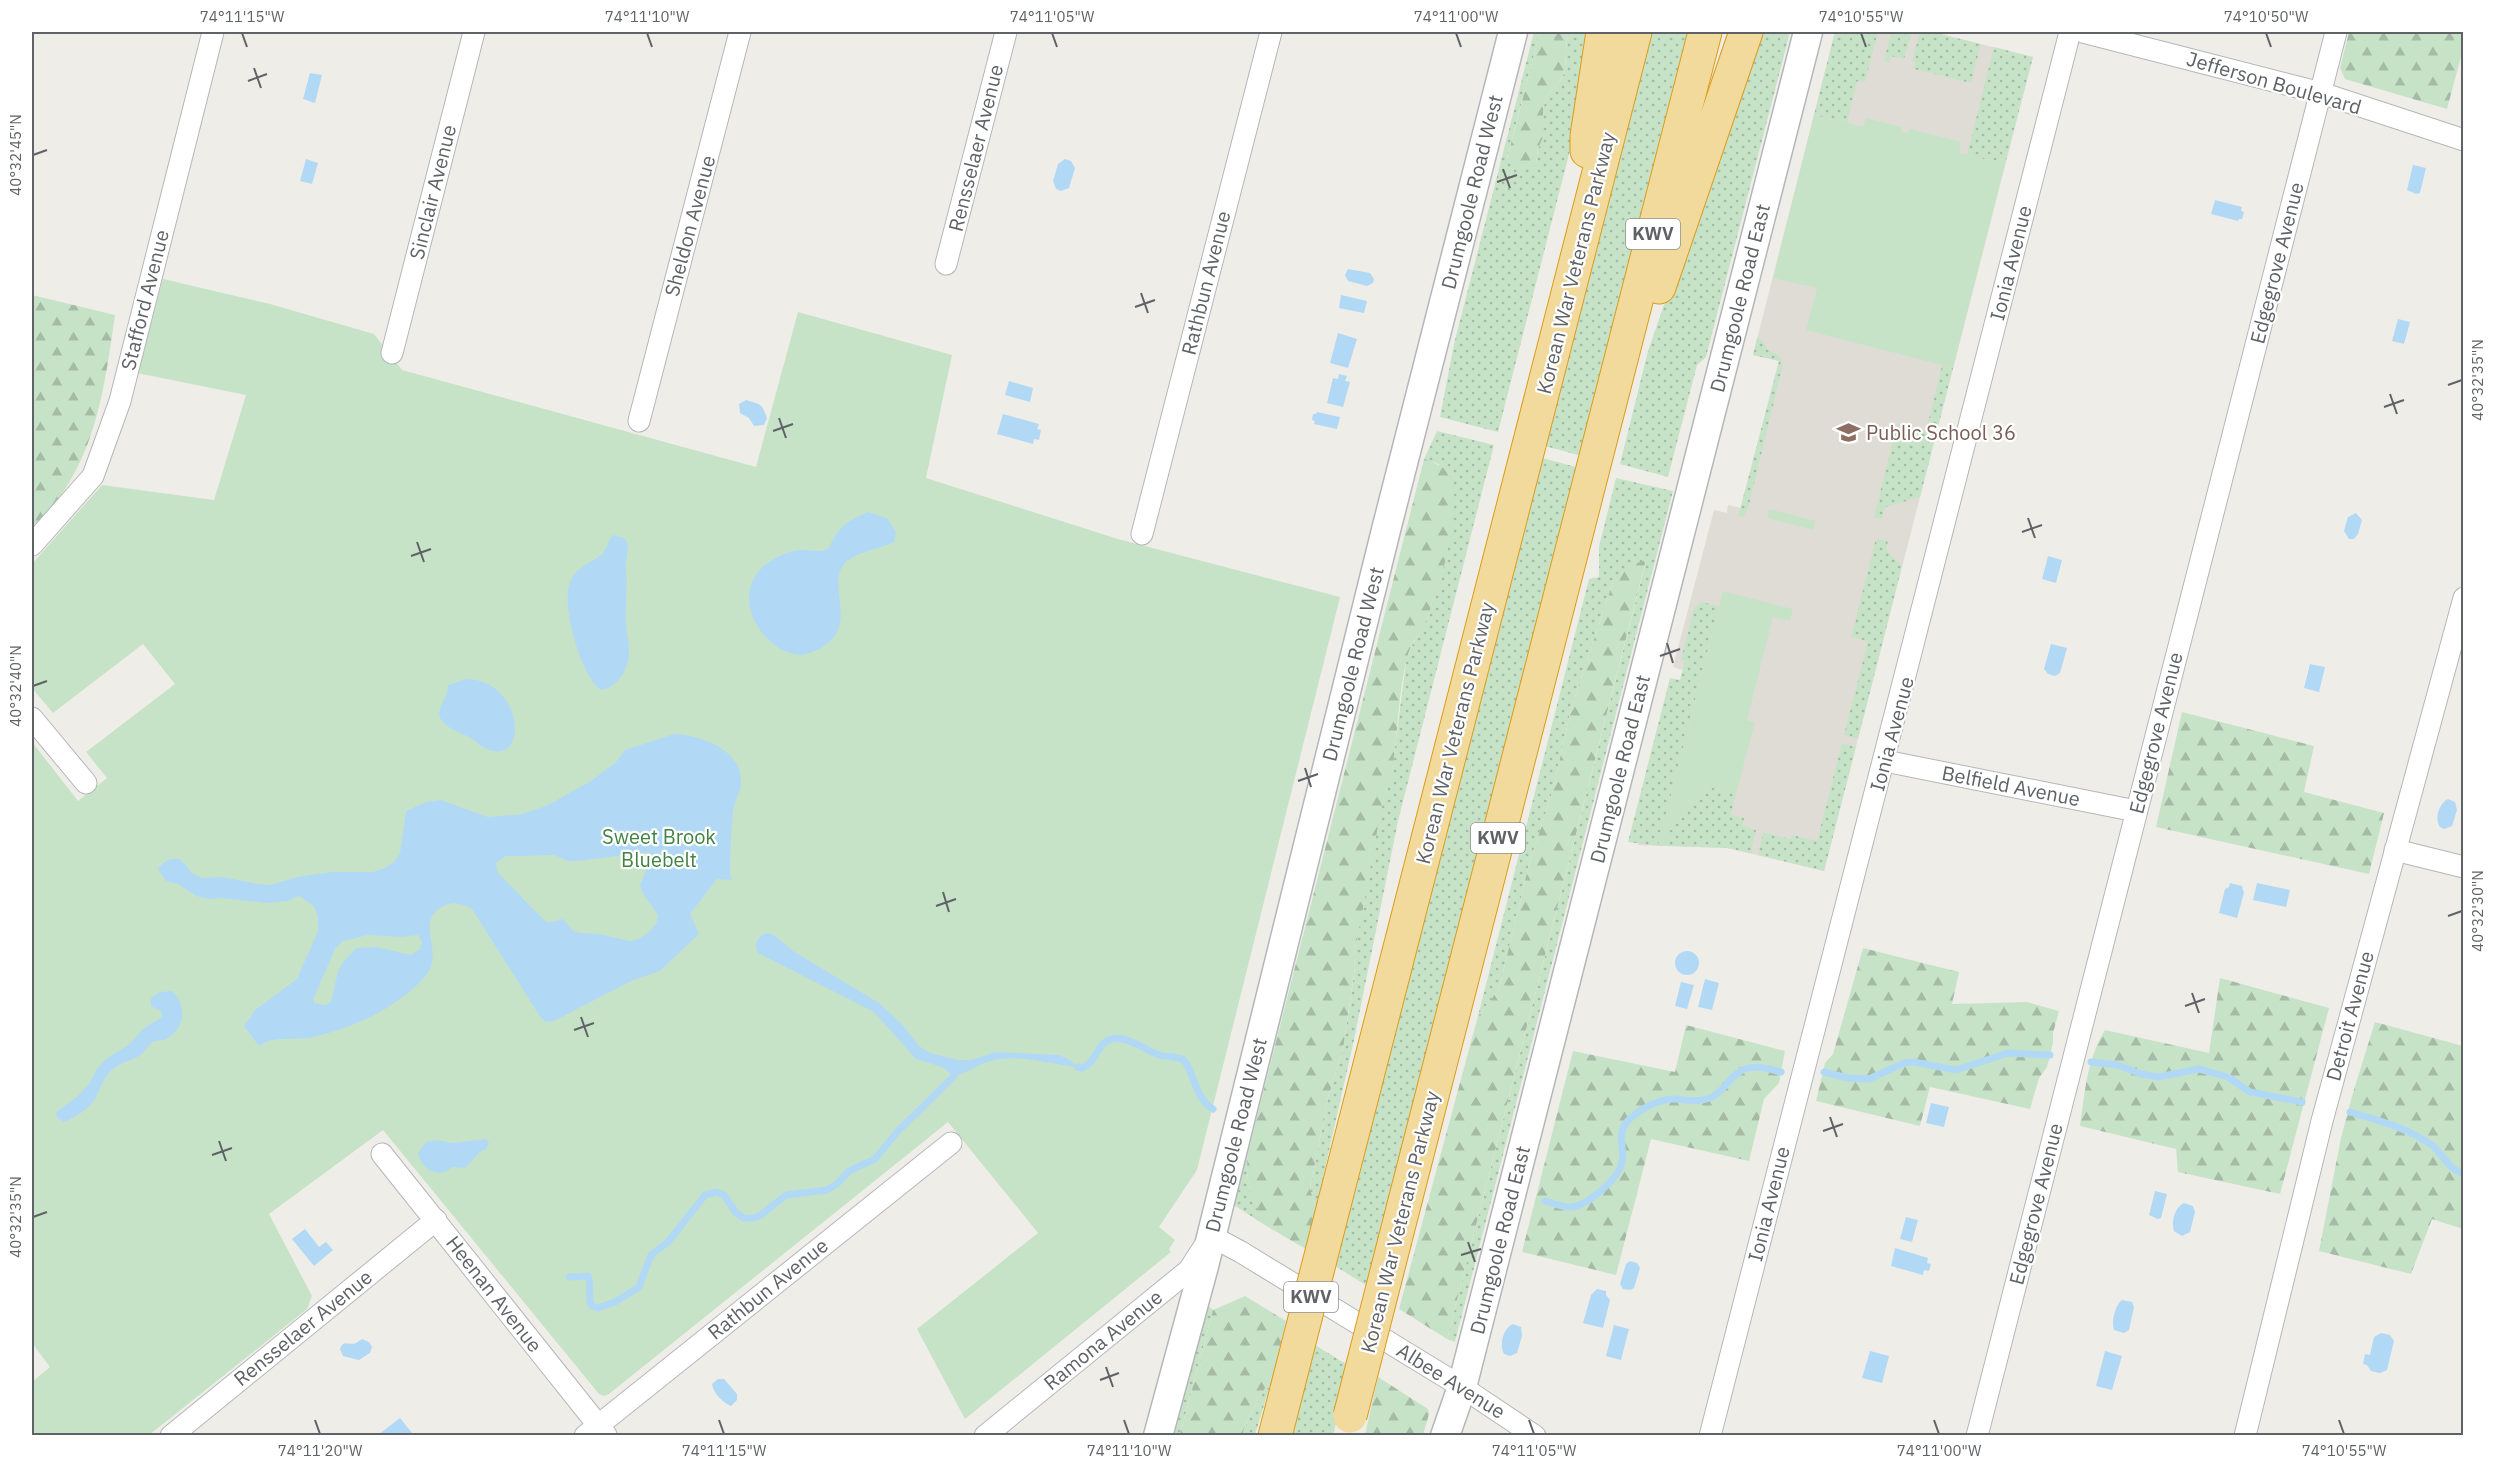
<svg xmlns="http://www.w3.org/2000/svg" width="2495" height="1467" font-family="'IBM Plex Sans',sans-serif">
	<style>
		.education { fill: #dfdcd6 }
		.grass { fill: url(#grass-dots) }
		.forest { fill: url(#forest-firs) }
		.green { fill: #c7e3c7 }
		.water { fill: #b1d9f6; fill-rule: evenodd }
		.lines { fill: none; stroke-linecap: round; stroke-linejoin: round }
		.stream { stroke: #b1d9f6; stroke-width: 7 }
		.street-casing { stroke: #b4b7ba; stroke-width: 23 }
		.secondary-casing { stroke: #b3b6ba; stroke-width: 31 }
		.highway-casing { stroke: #dc9c1a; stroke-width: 35 }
		.street { stroke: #fff; stroke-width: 21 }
		.secondary { stroke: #fff; stroke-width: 28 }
		.highway { stroke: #f2da9c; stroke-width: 33 }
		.highway-bridge-casing { stroke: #dc9c1a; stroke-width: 35; stroke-linecap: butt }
		.highway-bridge { stroke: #f2da9c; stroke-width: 33 }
		.ticks { fill: none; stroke: #5f6266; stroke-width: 2 }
		.labels { text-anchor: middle; stroke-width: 4.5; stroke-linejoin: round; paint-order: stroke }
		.shield { fill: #fff; stroke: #8f9194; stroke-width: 1.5 }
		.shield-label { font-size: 18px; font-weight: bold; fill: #5f6266 }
		.street-label { font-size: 20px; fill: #5f6266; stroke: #fff }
		.education-label { font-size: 20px; fill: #785e54; stroke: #fff; text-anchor: start }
		.park-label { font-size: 20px; fill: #408342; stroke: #fff }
		.neatline { fill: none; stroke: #5f6266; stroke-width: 2 }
		.ticks-label { font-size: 15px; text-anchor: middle; fill: #5f6266 }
	</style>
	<defs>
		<pattern id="grass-dots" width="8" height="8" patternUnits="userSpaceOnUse" patternTransform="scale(1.5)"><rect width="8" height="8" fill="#c7e3c7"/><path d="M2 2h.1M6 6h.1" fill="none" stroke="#a5bba5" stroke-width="1.8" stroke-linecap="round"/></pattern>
		<pattern id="forest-firs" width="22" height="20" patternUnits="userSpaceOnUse" patternTransform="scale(1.5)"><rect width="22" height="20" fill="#c7e3c7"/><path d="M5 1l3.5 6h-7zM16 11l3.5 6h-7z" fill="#a5bba5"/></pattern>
	</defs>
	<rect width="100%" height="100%" fill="#efede7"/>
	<path class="education" d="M1835 32H1932L2033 57 1824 871 1727 848 1638 845 1683 670 1673 667 1714 510 1727 513 1728 505 1741 508 1779 361 1753 355Z"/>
	<g class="grass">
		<path d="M1534 32H1540L1507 158 1536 164 1538 149 1543 137V110L1546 97 1562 78 1565 70 1567 32H1598L1587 84 1498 432 1440 417 1454 344Z"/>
		<path d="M1652 32H1691L1582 456 1545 446Z"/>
		<path d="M1758 32H1790L1706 357 1697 365 1668 477 1620 464 1648 351Z"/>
		<path d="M1835 32H1878L1865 82 1857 81 1847 123 1814 115Z"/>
		<path d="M1891 32H1912L1904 59 1891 56 1889 62 1884 61Z"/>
		<path d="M1920 32H1932L1981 44 1971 83 1914 69 1915 62 1912 61Z"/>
		<path d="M1994 47 2033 57 2005 164 1967 155Z"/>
		<path d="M1757 338 1762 340 1767 349 1779 355 1783 364 1748 509 1744 516 1738 517 1779 361 1753 355Z"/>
		<path d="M1942 366 1953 368 1920 497 1885 507 1882 519 1874 517 1897 424 1926 431Z"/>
		<path d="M1437 431 1494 445 1398 821 1354 1040 1316 1208 1310 1189 1328 1097 1343 1049 1355 968 1354 954 1381 807 1392 770 1407 655 1427 618 1441 577 1439 464 1424 459Z"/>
		<path d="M1542 458 1580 468 1369 1287 1335 1266Z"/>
		<path d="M1616 478 1673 491 1455 1342 1447 1339 1646 561 1613 582 1571 709 1553 790 1529 864 1499 989 1478 1016 1589 579 1599 577V547Z"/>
		<path d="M1876 539 1888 541 1886 550 1902 566 1858 739 1844 735 1868 641 1851 637Z"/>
		<path d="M1701 602 1719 606 1658 846 1628 842 1670 678 1680 680 1685 661 1681 660 1694 608Z"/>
		<path d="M1842 743 1856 747 1824 871 1758 855 1763 832 1790 839 1792 835 1817 841Z"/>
		<path d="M1710 787 1736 794 1731 815 1744 818 1743 826 1756 830 1751 853 1727 848 1669 846V831Z"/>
		<path d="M1248 1152C1244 1183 1253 1210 1276 1232L1232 1204Z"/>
		<path d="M1207 1305 1213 1310 1180 1435 1174 1436Z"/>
		<path d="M1315 1345 1351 1367 1333 1435 1292 1436Z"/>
		<path d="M1274 1372 1255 1435 1242 1436 1248 1419Z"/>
	</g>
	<g class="forest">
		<path d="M1540 32H1567L1565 70 1562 78 1546 97 1543 110V137L1538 149 1536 164C1525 173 1517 166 1507 159Z"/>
		<path d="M2349 32H2463V49L2447 109 2345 79 2340 68Z"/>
		<path d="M32 295 115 315C104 392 94 473 32 527Z"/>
		<path d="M1424 459C1446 466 1454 474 1454 498 1455 531 1440 587 1427 618 1422 632 1410 643 1407 658 1398 695 1398 734 1392 771 1390 785 1383 797 1381 810 1372 858 1364 906 1354 954L1355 967 1343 1049 1328 1097 1310 1189 1316 1208 1306 1249C1296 1243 1286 1238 1277 1232 1252 1215 1244 1180 1248 1152Z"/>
		<path d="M1646 560 1447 1339 1399 1309 1478 1016 1499 989 1529 864 1553 790 1571 709 1613 582 1631 565Z"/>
		<path d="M2182 712 2314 746 2304 792 2384 813 2369 874 2156 827Z"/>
		<path d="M1863 948 1959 972 1952 1004 2027 1002 2059 1011 2053 1033V1043L2047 1067 2039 1078 2030 1109 1930 1087 1920 1126 1816 1101 1825 1063 1833 1054Z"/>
		<path d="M2220 978 2329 1008 2280 1194 2178 1172 2176 1149 2080 1126C2085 1092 2087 1059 2105 1030L2209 1053Z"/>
		<path d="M2375 1022 2463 1046V1229L2432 1219 2411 1274 2319 1251 2341 1138 2352 1096Z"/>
		<path d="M1686 1025 1785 1051 1779 1083 1764 1099 1749 1161 1651 1139 1616 1275 1522 1252 1573 1051 1675 1072Z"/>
		<path d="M1245 1296 1286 1321 1274 1372 1248 1419 1242 1435H1180L1213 1310Z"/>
		<path d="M1378 1377 1428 1409 1429 1414 1423 1435H1365Z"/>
	</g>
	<g class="green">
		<path d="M1814 115 1863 127 1866 118 1902 127 1901 131 1908 133 1910 129 1961 142 1959 153 2005 164 1953 368 1806 330 1817 288 1773 278Z"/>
		<path d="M163 279 270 304 374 334 402 370 756 467 798 312 952 355 926 478 1118 539 1340 597 1197 1170 1159 1227 1175 1240 1169 1249 1171 1252 965 1419 917 1329 1038 1233 948 1122 609 1394 604 1396 599 1394 383 1130 269 1214 312 1296 307 1309 149 1435H32V1382L50 1367 32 1343V742L78 801 107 778 86 752 175 684 143 644 53 713 32 688V564L102 485 214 500 246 395 137 373Z"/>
		<path d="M1769 509 1816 521 1813 530 1767 518Z"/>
		<path d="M1723 591 1793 609 1790 621 1773 617 1747 720 1755 722 1736 794 1710 787 1669 831V846H1658Z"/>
	</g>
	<g class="water">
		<path d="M310 73 322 75 315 103 303 99Z"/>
		<path d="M306 159 318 163 312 184 300 181Z"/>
		<path d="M1065 159 1071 161 1075 168 1069 188 1061 191 1056 189 1053 181 1058 164Z"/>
		<path d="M2413 165 2426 168 2420 193 2416 194 2407 190Z"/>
		<path d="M2215 200 2242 207 2241 211 2244 212 2242 219H2239L2238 221 2211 214Z"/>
		<path d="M1348 269 1370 273 1374 279 1373 283 1367 286 1348 281 1345 275Z"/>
		<path d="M1341 295 1367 301 1364 313 1339 308Z"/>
		<path d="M2398 319 2410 322 2404 344 2392 341Z"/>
		<path d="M1338 333 1357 339 1348 368 1330 363Z"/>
		<path d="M1339 374 1347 376 1345 381 1350 382 1343 407 1327 403 1333 378 1338 379Z"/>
		<path d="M1009 381 1033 388 1030 402 1005 395Z"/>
		<path d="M746 400C761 405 761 402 767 418L764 425 754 426 749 418 740 413 739 404Z"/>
		<path d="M1317 412 1340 417 1337 429 1314 424 1315 421 1312 420 1313 414H1316Z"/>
		<path d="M1003 414 1039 424 1037 429 1041 430 1039 440 1034 439 1033 444 997 434Z"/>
		<path d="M868 512 887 518 896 532 894 542C879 549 860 551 847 561 821 583 868 632 810 653 773 666 722 599 766 564 774 558 788 551 799 550 811 549 818 554 829 548 838 527 847 521 868 512Z"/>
		<path d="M2356 513 2362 520 2358 534 2354 539H2349L2344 531 2348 517Z"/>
		<path d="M613 535 625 538C631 550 625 557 626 569 628 587 625 605 626 624 627 636 631 649 628 661 625 675 615 687 602 690 582 680 562 608 569 586 574 568 587 565 601 555 607 550 607 541 613 535Z"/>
		<path d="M2048 556 2062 560 2056 583 2042 579Z"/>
		<path d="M2051 644 2067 648 2060 673 2055 676 2048 674 2044 669Z"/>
		<path d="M2310 664 2325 667 2319 692 2304 688Z"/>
		<path d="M467 679C527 681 529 773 483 747 479 745 476 741 472 739 461 731 432 726 441 706 444 698 448 694 448 685Z"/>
		<path d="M674 734C701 735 744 750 741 785 740 794 734 802 733 812 731 832 730 852 730 873L732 880 717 879 690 914 699 934 660 971 631 981 554 1021 546 1022 541 1018 472 909C463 904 455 901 446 905 415 919 439 942 431 966 429 973 423 979 418 984 390 1011 350 1029 313 1037 295 1041 274 1035 259 1046L244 1026 255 1010 297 979 318 931V917L314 906 299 896 287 901 267 903 221 898 210 899 196 896 178 884 166 881 158 869C164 861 169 858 180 859L193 874 203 878 223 877 257 884 271 885 297 877 331 872H373L385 868 395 861 400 853 406 811 426 802 441 800 488 817 522 814 546 806 591 781 616 762 625 750ZM648 852 651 858 640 885 643 894 658 915 657 922 650 931 639 939 630 941 599 934 580 933 573 931 563 919 547 923 498 873 496 863 506 856H519L554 855 568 861H578ZM368 935 401 937 418 935 422 942 420 949 411 955 377 947 356 948 343 962 338 971 331 1002 325 1005 314 1003 313 1000 335 949 343 941Z"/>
		<path d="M2448 799 2455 802 2457 810 2452 826 2444 829 2440 827C2434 819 2439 803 2448 799Z"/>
		<path d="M2230 883 2242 886 2244 893 2237 918 2219 913 2225 889 2229 887Z"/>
		<path d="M2257 883 2290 890 2286 907 2253 900Z"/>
		<path d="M768 933 774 935 793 951 879 1003 901 1023 919 1046 930 1053 958 1060H972L995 1052 1059 1055 1068 1059 1078 1067C1051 1065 1022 1054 994 1060 980 1063 968 1073 954 1076L942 1067 916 1059 874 1012 758 953C753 945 758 934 768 933Z"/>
		<circle cx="1687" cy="963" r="12"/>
		<path d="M1705 979 1719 983 1712 1010 1698 1007Z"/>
		<path d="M1681 982 1694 985 1687 1009 1675 1006Z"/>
		<path d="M172 991C188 1005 185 1031 164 1040 161 1041 158 1040 155 1041 148 1044 146 1050 142 1054 133 1061 121 1062 113 1069 103 1078 102 1085 96 1097 92 1107 74 1118 64 1122L57 1118 56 1112 77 1097 89 1084 97 1069 106 1059 130 1044 143 1029 162 1017 161 1011 151 1006V998L160 992Z"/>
		<path d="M1931 1103 1949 1107 1944 1127 1926 1123Z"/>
		<path d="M486 1139 489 1143 486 1149 480 1152 465 1168 452 1167C439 1180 421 1169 418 1153L426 1142 437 1140 452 1143Z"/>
		<path d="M2155 1191 2167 1194 2161 1218 2158 1219 2149 1215Z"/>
		<path d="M2184 1203 2193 1206 2195 1212 2190 1232 2182 1236 2174 1231C2171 1222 2174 1208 2184 1203Z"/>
		<path d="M1906 1217 1918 1220 1912 1242 1900 1239Z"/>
		<path d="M305 1229 319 1247 326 1242 333 1250 314 1266 292 1239Z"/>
		<path d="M1895 1248 1928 1258 1927 1263 1931 1264 1929 1271 1924 1270 1923 1275 1891 1266Z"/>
		<path d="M1630 1261 1637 1263 1640 1268 1634 1288 1630 1290 1623 1289 1620 1284 1626 1264Z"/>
		<path d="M1597 1289 1606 1291V1295L1610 1300 1603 1328 1583 1323 1591 1295Z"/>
		<path d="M2122 1300 2132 1302 2134 1307 2129 1330 2124 1333 2114 1330C2111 1322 2115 1305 2122 1300Z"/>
		<path d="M1513 1324 1521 1327 1522 1336 1517 1353 1510 1356 1504 1354C1499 1345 1503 1328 1513 1324Z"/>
		<path d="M1614 1325 1629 1329 1621 1360 1606 1356Z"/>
		<path d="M2381 1333 2390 1335 2394 1341 2387 1370 2380 1373 2371 1371 2367 1365 2363 1364 2365 1354 2370 1355 2374 1337Z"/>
		<path d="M362 1339 369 1342 372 1347 370 1353 359 1360 343 1356 340 1349C344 1339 348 1346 356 1343 358 1342 360 1340 362 1339Z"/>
		<path d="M1870 1351 1889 1356 1882 1383 1862 1378Z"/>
		<path d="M2105 1351 2122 1356 2112 1390 2096 1386Z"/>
		<path d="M718 1379H724L737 1394V1400L731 1406C723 1403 713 1393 712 1384Z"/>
		<path d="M400 1418 412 1433 410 1435H378Z"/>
	</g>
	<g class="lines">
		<g class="stream">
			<path d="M2091 1062 2118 1065 2141 1074 2158 1077 2199 1069 2228 1077 2250 1092 2302 1102"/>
			<path d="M1078 1067 1082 1068C1094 1063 1095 1053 1103 1044 1118 1029 1142 1048 1156 1054 1165 1058 1175 1055 1184 1060 1195 1075 1195 1098 1213 1109"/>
			<path d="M1824 1072 1848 1078 1869 1079 1904 1063 1913 1062 1956 1070 2008 1053 2050 1055"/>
			<path d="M2350 1112C2377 1120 2409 1128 2433 1146 2444 1156 2448 1169 2464 1174"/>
			<path d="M1545 1201C1553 1203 1563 1208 1572 1207 1588 1205 1618 1179 1622 1163 1625 1150 1617 1135 1626 1123 1636 1111 1659 1098 1675 1099 1688 1100 1696 1103 1710 1098 1725 1092 1730 1074 1745 1069 1756 1065 1770 1069 1781 1072"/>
			<path d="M569 1277 588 1276C592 1284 588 1295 591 1305L598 1308 615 1302 639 1287 651 1255 668 1242 705 1195 716 1192 724 1195 736 1213 744 1218H754L761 1215 786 1195 827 1190 837 1184 849 1171 875 1159 898 1131 954 1076"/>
		</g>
		<defs>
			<g id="street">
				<path d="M2083 32 2321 93 2464 140"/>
				<path d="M946 264 1006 32"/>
				<path d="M392 353 474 32"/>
				<path d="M639 421 740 32"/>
				<path d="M1142 534 1271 32"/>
				<path d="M32 545 93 476 120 401 213 32"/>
				<path d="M32 718 86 783"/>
				<path d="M1885 761 2136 811"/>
				<path d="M2395 850 2464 867"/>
				<path d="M382 1154 606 1435"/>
				<path d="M171 1436 436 1220"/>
				<path d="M585 1436 951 1143"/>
				<path d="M985 1436 1189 1270 1211 1236 1241 1252 1462 1387 1535 1436"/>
				<path d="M1710 1436C1830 967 1952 500 2070 32"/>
				<path d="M1977 1436 2336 32"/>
				<path d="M2245 1436 2322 1121 2464 598"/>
			</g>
			<g id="secondary">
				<path d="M1158 1436 1204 1266 1386 530 1513 32"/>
				<path d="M1445 1436 1462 1387 1808 32"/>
			</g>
			<g id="highway">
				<path d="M1587 151V136L1603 32"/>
				<path d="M1659 287 1746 32"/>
				<path d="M1334 1205 1635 32"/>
				<path d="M1395 1240 1705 32"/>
				<path d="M1275 1436 1287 1389"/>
			</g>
		</defs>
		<use href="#street" class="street-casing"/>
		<use href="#secondary" class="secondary-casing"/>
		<use href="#highway" class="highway-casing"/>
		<use href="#street" class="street"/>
		<use href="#secondary" class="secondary"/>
		<use href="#highway" class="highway"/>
		<defs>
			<g id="highway-bridge">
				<path d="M1287 1389 1334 1205"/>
				<path d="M1350 1416 1395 1240"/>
			</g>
		</defs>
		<use href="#highway-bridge" class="highway-bridge-casing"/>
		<use href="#highway-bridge" class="highway-bridge"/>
	</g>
	<path class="ticks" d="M242 33 247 47M647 33 652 47M1052 33 1057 47M1456 33 1461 47M1861 33 1866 47M2266 33 2271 47M254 68 261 88M248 81 267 74M33 155 47 150M1503 169 1510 188M1497 182 1517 175M1141 293 1148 313M1135 307 1155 300M2448 385 2462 380M2390 394 2397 414M2384 407 2404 400M779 418 786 438M773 431 793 424M2028 518 2035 538M2022 532 2042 525M417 542 424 562M411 556 431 549M1667 643 1673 663M1660 656 1680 649M33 686 47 681M1305 768 1311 787M1298 781 1318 774M943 892 949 912M936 906 956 899M2448 916 2462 911M2192 993 2199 1013M2185 1006 2205 999M581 1017 588 1037M574 1030 594 1023M1830 1117 1837 1137M1823 1131 1843 1124M219 1141 226 1161M212 1155 232 1148M33 1217 47 1212M1468 1242 1475 1262M1461 1255 1481 1249M1106 1367 1113 1387M1100 1380 1119 1373M315 1420 320 1434M719 1420 724 1434M1124 1420 1129 1434M1529 1420 1534 1434M1934 1420 1939 1434M2339 1420 2344 1434"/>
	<defs>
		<symbol id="school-bare" viewBox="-9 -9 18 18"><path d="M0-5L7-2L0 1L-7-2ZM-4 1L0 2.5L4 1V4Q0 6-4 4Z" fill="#8d6e63" stroke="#fff" stroke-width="2.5" paint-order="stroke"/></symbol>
	</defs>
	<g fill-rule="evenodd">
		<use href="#school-bare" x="1832" y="416" width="33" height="33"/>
	</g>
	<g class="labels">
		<g class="shield">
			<rect x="1626" y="219" width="54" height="30" rx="4.5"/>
			<rect x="1471" y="823" width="54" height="30" rx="4.5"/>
			<rect x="1284" y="1282" width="54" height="30" rx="4.5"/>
		</g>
		<g class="shield-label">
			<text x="1653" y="240">KWV</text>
			<text x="1498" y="844">KWV</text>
			<text x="1311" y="1303">KWV</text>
		</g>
		<g class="street-label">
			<text transform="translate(2274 83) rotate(16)" y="7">Jefferson Boulevard</text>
			<text transform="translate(976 148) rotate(-76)" y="7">Rensselaer Avenue</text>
			<text transform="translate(433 192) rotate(-76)" y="7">Sinclair Avenue</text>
			<text transform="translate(1472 192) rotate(-76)" y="7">Drumgoole Road West</text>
			<text transform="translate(690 226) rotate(-75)" y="7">Sheldon Avenue</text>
			<text transform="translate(1576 263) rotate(-76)" y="7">Korean War Veterans Parkway</text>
			<text transform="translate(2011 263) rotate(-76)" y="7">Ionia Avenue</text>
			<text transform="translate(2277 263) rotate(-76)" y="7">Edgegrove Avenue</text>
			<text transform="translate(1206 283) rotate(-76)" y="7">Rathbun Avenue</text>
			<text transform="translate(1740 298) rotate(-76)" y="7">Drumgoole Road East</text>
			<text transform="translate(145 300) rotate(-76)" y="7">Stafford Avenue</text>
			<text transform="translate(1353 664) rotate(-76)" y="7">Drumgoole Road West</text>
			<text transform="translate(1455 733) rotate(-76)" y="7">Korean War Veterans Parkway</text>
			<text transform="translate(2156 733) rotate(-76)" y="7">Edgegrove Avenue</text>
			<text transform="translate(1892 734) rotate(-75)" y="7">Ionia Avenue</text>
			<text transform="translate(1620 769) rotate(-76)" y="7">Drumgoole Road East</text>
			<text transform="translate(2011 786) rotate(11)" y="7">Belfield Avenue</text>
			<text transform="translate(2350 1016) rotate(-75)" y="7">Detroit Avenue</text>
			<text transform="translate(1236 1135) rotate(-76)" y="7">Drumgoole Road West</text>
			<text transform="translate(1769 1204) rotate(-76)" y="7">Ionia Avenue</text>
			<text transform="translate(2036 1204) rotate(-76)" y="7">Edgegrove Avenue</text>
			<text transform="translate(1400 1222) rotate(-76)" y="7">Korean War Veterans Parkway</text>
			<text transform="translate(1500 1240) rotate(-76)" y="7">Drumgoole Road East</text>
			<text transform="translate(768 1289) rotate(-39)" y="7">Rathbun Avenue</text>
			<text transform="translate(494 1294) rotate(52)" y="7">Heenan Avenue</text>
			<text transform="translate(303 1328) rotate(-39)" y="7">Rensselaer Avenue</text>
			<text transform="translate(1103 1340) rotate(-39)" y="7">Ramona Avenue</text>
			<text transform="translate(1451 1381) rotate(32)" y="7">Albee Avenue</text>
		</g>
		<g class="education-label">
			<text x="1866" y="440">Public School 36</text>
		</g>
		<g class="park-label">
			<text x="659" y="844">Sweet Brook<tspan x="659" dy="23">Bluebelt</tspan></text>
		</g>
	</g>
	<rect width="2495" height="1467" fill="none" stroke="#ffffff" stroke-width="66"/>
	<rect x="33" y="33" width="2429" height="1401" class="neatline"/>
	<g class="ticks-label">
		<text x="242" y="22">74°11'15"W</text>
		<text x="647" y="22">74°11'10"W</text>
		<text x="1052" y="22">74°11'05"W</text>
		<text x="1456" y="22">74°11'00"W</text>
		<text x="1861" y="22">74°10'55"W</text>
		<text x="2266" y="22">74°10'50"W</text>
		<text transform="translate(16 155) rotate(-90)" y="5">40°32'45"N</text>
		<text transform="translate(2478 380) rotate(-90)" y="5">40°32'35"N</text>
		<text transform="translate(16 686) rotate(-90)" y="5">40°32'40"N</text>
		<text transform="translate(2478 911) rotate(-90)" y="5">40°32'30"N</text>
		<text transform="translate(16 1217) rotate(-90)" y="5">40°32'35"N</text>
		<text x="320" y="1456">74°11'20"W</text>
		<text x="724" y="1456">74°11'15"W</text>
		<text x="1129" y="1456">74°11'10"W</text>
		<text x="1534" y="1456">74°11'05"W</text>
		<text x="1939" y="1456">74°11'00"W</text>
		<text x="2344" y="1456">74°10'55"W</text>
	</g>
</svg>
